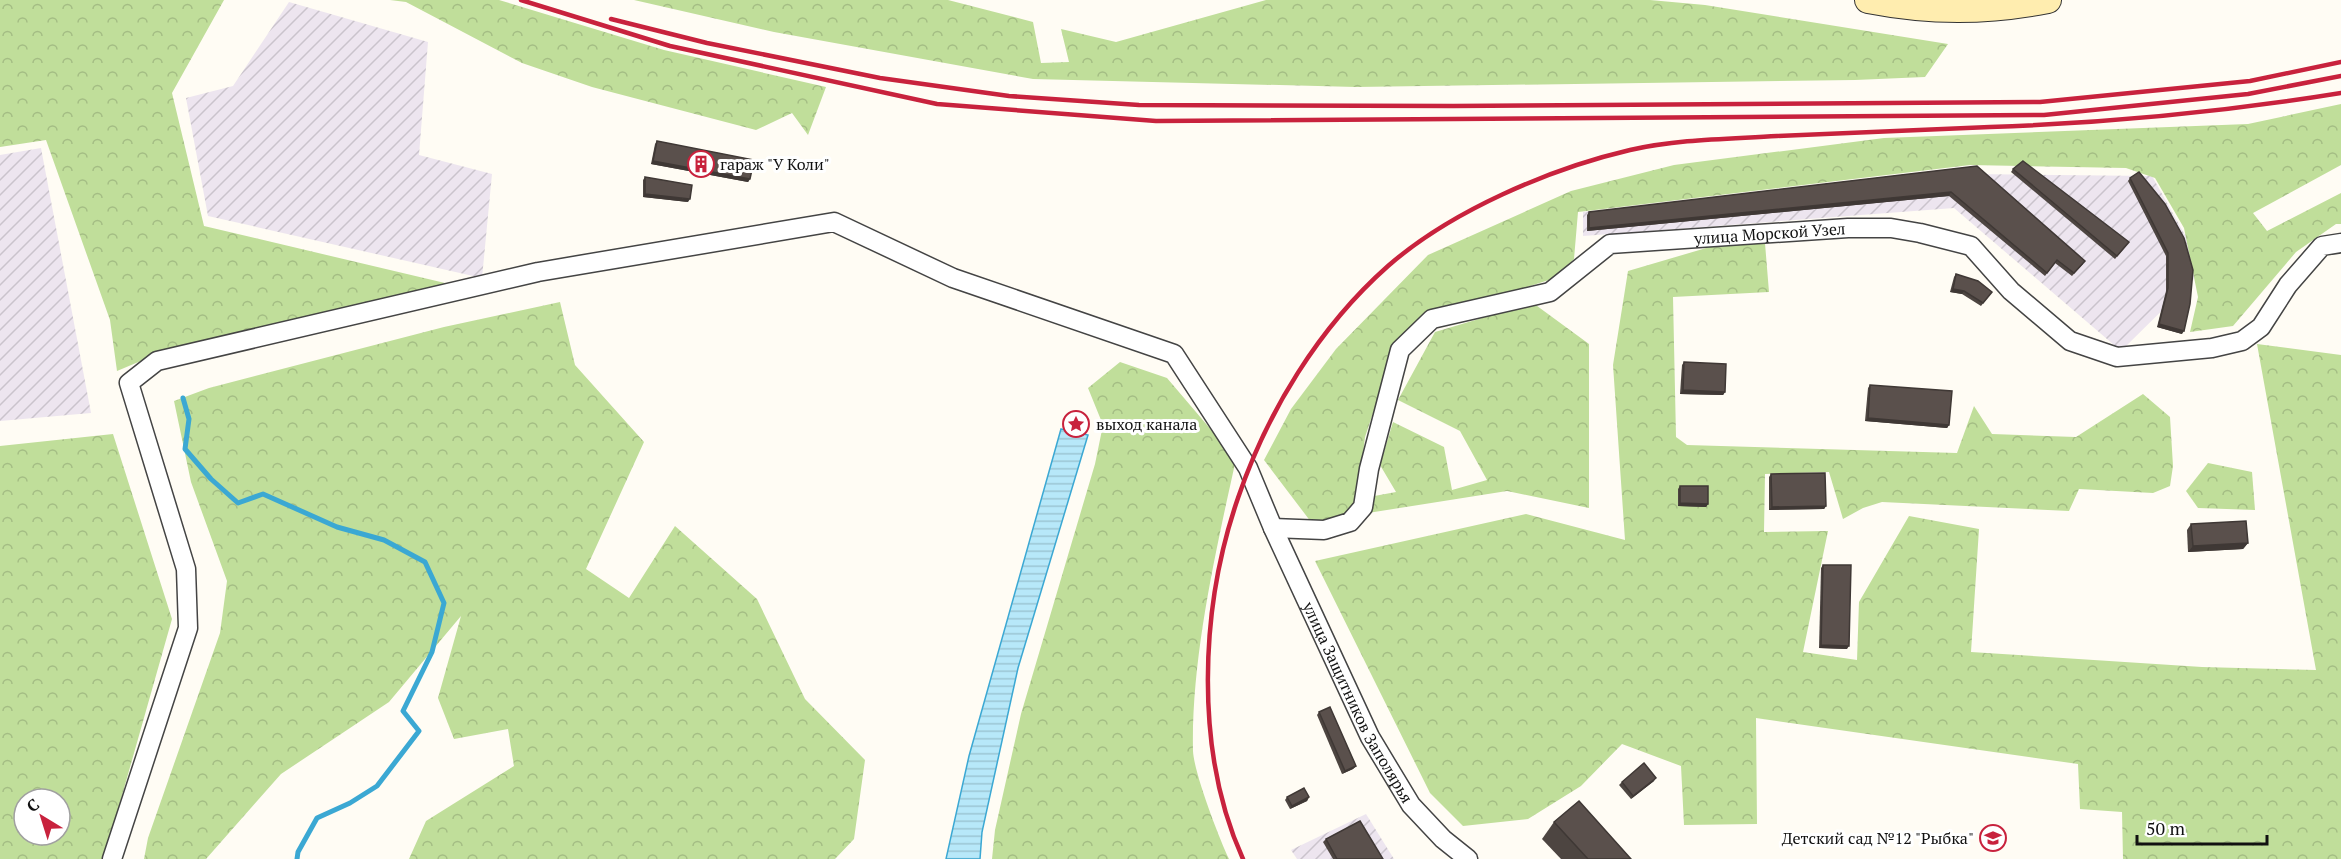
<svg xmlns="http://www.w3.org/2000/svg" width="2341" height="859" font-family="'PT Serif',serif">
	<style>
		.industrial { fill: url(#industrial-furrows) }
		.forest { fill: url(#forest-crowns); fill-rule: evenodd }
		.water { fill: url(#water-rules); stroke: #3ba8d3; stroke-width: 1.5 }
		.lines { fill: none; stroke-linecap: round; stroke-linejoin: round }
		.stream { stroke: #3ba8d3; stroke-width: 5 }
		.street-casing { stroke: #444; stroke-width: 21 }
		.secondary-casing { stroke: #333; stroke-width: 28 }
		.street { stroke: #fff; stroke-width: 18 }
		.secondary { stroke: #ffedaf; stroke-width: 26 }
		.rail { stroke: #c8223d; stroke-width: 4.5 }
		.wall { fill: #4d4541 }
		.shaded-wall { fill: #3f3835 }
		.building { fill: #5a504c; stroke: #3f3835; stroke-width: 1.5 }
		.labels { text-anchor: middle; stroke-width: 6; stroke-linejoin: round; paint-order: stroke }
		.poi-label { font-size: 16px; fill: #111; stroke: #fff; text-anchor: start }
		.street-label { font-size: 16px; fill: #111; stroke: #fff }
	</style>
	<defs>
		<pattern id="industrial-furrows" width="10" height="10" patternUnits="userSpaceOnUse" patternTransform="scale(1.5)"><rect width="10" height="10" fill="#ede5ef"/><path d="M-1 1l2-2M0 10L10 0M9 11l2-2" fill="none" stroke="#cac3cc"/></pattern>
		<pattern id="forest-crowns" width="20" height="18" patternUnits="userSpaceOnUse" patternTransform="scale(1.5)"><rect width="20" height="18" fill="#c0de9a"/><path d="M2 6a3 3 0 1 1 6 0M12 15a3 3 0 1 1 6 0" fill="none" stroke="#a4bd84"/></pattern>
		<pattern id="water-rules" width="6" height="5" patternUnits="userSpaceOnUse" patternTransform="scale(1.5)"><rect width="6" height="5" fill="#b7e8f9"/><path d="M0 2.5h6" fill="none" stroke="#9cc6d4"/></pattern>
	</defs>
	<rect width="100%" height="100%" fill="#fffcf4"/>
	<g class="industrial">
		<path d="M289 2 428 42 419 155 492 174 482 278 208 216 186 98 233 86Z"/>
		<path d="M41 148 91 413 0 421V155Z"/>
		<path d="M1973 174 2152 176 2204 269 2121 351 1954 208 1583 236V212Z"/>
		<path d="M1366 814 1394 859H1297L1291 850Z"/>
	</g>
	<g class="forest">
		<path d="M0 0H224L172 93 204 226 445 283 447 288 174 347 117 371 110 320 46 140 0 147Z"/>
		<path d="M390 0H499L664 50 826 87 808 135 792 113 756 130 592 87 522 63 406 2Z"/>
		<path d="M634 0H948L1033 22 1041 63 1069 62 1061 29 1116 42 1266 0H1650L1705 5 1948 44 1925 77 1855 80 1356 87 1033 79 774 32Z"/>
		<path d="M2341 104V165L2253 213 2267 231 2341 193V224H2336L2296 252 2233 326 2190 332 2198 297 2184 228 2155 178 2126 168 1970 165 1578 212 1574 259 1555 278 1515 291 1431 311 1395 347 1365 437 1358 499 1396 492 1380 465 1393 422 1444 447 1452 490 1487 480 1460 431 1398 400 1435 332 1533 303 1589 344V508L1507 491 1311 522 1264 460 1291 409 1336 349 1428 255 1571 191 1674 165 1884 138 2248 124Z"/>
		<path d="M1764 231 1769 292 1673 297 1676 437 1687 445 1957 453 1974 406 1992 434 2076 437 2143 394 2170 417 2173 466 2170 486 2153 493 2079 489 2069 511 1882 502 1863 508 1843 519 1829 472 1765 474 1764 532 1828 531 1803 652 1857 660 1859 602 1909 516 1979 529 1971 652 2202 667 2316 670 2257 344 2341 355V859H2123L2122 812 2080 809 2078 764 1756 718 1757 824 1684 825 1681 766 1622 744 1581 786 1528 819 1463 826 1430 793 1315 561 1526 514 1625 540 1613 365 1628 271Z"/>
		<path d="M560 302 575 365 644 442 586 569 629 598 675 526 757 599 805 699 865 760 854 839 835 859H409L426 821 514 766 508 729 454 739 438 698 461 616 389 702 281 774 206 859H144L148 838 220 633 227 581 191 482 174 401 209 388 444 327Z"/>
		<path d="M1120 362 1167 378 1236 459C1216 550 1191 658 1193 751 1194 773 1219 838 1229 859H992L995 830 1021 714 1095 464 1103 425 1088 388Z"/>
		<path d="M113 434 172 619 104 859H0V446ZM24 799H60V835H24Z"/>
		<path d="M2208 463 2252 472 2255 510 2198 508 2186 491Z"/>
	</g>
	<path class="water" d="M1061 429 1088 435 1018 668 982 832 980 859H946L969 756Z"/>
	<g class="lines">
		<path class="stream" d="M183 398 189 419 185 449 211 479 238 503 263 494 337 527 384 540 425 562 444 603 432 652 403 711 419 731 377 786 350 803 317 818 298 852 297 859"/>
		<defs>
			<g id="street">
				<path id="s1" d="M1273 528 1324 530 1350 522 1363 507 1369 469 1400 350 1432 319 1550 292 1610 244 1848 228H1891L1920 233 1971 246 2011 291 2070 341 2117 357 2212 348 2242 341 2261 327 2288 285 2322 246 2341 243"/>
				<path id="s2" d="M112 859 188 628 186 569 129 383 157 361 538 272 834 222 953 278 1174 354 1248 468 1273 528 1370 737 1411 805 1443 839 1468 859"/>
			</g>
			<path id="secondary" d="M1868 0C1930 12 1986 12 2048 0"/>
		</defs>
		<use href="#street" class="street-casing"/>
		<use href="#secondary" class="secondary-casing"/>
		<use href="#street" class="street"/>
		<use href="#secondary" class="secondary"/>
		<g class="rail">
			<path d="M521 0 670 46 937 104 1156 121 2044 115 2248 94 2341 76"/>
			<path d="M611 19 707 43 880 78 1009 96 1139 105 1453 106 2040 102 2250 81 2341 62"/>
			<path d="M1243 859C1194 751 1200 608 1238 498 1267 412 1319 327 1388 266 1451 211 1549 169 1630 150 1678 139 1728 139 1777 136 1848 133 1919 130 1990 127 2108 123 2224 112 2341 93"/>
		</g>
	</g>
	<g class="wall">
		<path d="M657 141 750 179 748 182 651 164 655 144Z"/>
		<path d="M1977 166 2083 264 2072 276 2055 263 2045 276 1949 196 1587 231V215L1589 212Z"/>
		<path d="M2013 169 2129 242 2115 259 2011 172Z"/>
		<path d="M645 177 688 202 643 197V180Z"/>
		<path d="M2130 178 2165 204 2182 334 2157 327 2166 291V256L2128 181Z"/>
		<path d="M1956 274 1992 292 1981 306 1962 294 1950 292 1954 277Z"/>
		<path d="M1684 362 1725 392 1723 395 1680 394 1682 365Z"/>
		<path d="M1870 385 1949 425 1947 428 1865 421 1868 388Z"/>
		<path d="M1771 474 1826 506 1824 509 1769 510V477Z"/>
		<path d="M1680 486 1708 504 1706 507 1678 506V489Z"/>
		<path d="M2191 524 2248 543 2243 549 2188 552 2187 530Z"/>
		<path d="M1823 565 1847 649 1819 648 1821 568Z"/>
		<path d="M1319 712 1356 766 1353 769 1342 774 1317 715Z"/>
		<path d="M1654 781 1631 799 1619 785 1622 782Z"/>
		<path d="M1287 797H1309L1307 801 1290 809 1285 800Z"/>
		<path d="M1554 822 1631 859H1561L1542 839Z"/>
		<path d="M1326 839 1383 859H1333L1323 842Z"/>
	</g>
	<g class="shaded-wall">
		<path d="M653 161 750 179 748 182 651 164Z"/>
		<path d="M1951 192 1949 196 1587 231 1589 228Z"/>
		<path d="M645 194 690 199 688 202 643 197Z"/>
		<path d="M1953 289 1964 291 1962 294 1950 292Z"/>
		<path d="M2159 324 2184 331 2182 334 2157 327Z"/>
		<path d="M1683 390 1725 392 1723 395 1680 394Z"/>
		<path d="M1868 418 1949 425 1947 428 1865 421Z"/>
		<path d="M1680 503 1708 504 1706 507 1678 506Z"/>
		<path d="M1826 506 1824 509 1769 510 1772 507Z"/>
		<path d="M2248 543 2243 549 2188 552 2193 546Z"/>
		<path d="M1821 645 1849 646 1847 649 1819 648Z"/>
		<path d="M1356 766 1353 769 1342 774 1345 771Z"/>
		<path d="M1656 778 1654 781 1631 799 1633 796Z"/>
		<path d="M1309 797 1307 801 1290 809 1292 806Z"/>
	</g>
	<g class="building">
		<path d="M657 141 754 160 750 179 653 161Z"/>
		<path d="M2023 161 2129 242 2117 256 2013 169Z"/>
		<path d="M1977 166 2085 261 2074 273 2057 260 2047 273 1951 192 1589 228V212Z"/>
		<path d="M2139 172 2165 204 2184 238 2193 270 2190 304 2184 331 2159 324 2168 288V253L2130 178Z"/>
		<path d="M645 177 692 185 690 199 645 194Z"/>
		<path d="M1956 274 1978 281 1992 292 1983 303 1964 291 1953 289Z"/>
		<path d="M1684 362 1726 364 1725 392 1683 390Z"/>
		<path d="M1870 385 1952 391 1949 425 1868 418Z"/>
		<path d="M1825 473 1826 506 1772 507 1771 474Z"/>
		<path d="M1680 486H1708V504L1680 503Z"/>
		<path d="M2246 521 2248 543 2193 546 2191 524Z"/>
		<path d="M1823 565H1851L1849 646 1821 645Z"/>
		<path d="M1330 707 1356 766 1345 771 1319 712Z"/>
		<path d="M1644 763 1656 778 1633 796 1622 782Z"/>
		<path d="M1304 788 1309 797 1292 806 1287 797Z"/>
		<path d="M1579 801 1631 859H1588L1554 822Z"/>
		<path d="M1360 821 1383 859H1337L1326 839Z"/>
	</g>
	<defs>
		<symbol id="building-ring" viewBox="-11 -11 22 22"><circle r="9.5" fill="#fff" stroke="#c8223d" stroke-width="1.5"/><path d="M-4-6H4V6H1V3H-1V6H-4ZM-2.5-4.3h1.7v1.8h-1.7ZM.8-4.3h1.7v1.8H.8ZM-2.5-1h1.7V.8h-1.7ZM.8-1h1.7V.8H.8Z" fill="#c8223d"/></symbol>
		<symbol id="sight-ring" viewBox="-11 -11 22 22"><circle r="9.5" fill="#fff" stroke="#c8223d" stroke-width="1.5"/><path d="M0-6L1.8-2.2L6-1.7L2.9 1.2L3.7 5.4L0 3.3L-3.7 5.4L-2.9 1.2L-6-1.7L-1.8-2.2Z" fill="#c8223d"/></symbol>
		<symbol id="school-ring" viewBox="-11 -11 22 22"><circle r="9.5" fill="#fff" stroke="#c8223d" stroke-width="1.5"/><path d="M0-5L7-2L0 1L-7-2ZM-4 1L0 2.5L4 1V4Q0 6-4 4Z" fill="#c8223d"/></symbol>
	</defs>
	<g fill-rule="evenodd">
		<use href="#building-ring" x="686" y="149" width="30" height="30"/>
		<use href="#sight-ring" x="1061" y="409" width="30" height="30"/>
		<use href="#school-ring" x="1978" y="823" width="30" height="30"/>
	</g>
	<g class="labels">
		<g class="poi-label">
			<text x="720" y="170">гараж "У Коли"</text>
			<text x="1096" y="430">выход канала</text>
			<text x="1974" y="844" text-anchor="end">Детский сад №12 "Рыбка"</text>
		</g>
		<g class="street-label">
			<text dy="6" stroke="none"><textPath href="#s1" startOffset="662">улица Морской Узел</textPath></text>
			<text dy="6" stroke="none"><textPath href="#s2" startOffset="1984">улица Защитников Заполярья</textPath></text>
		</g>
	</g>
	<g transform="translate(42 817) rotate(322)"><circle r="28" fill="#ffffff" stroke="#a0a0a0" stroke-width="1.5"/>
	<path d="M0-4.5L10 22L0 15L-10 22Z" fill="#c8223d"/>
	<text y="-9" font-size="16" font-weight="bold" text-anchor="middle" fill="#111111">С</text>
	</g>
	<path d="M2137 835v9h130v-9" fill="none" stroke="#111111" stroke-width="3"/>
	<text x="2146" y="835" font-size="18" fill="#111111" stroke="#ffffff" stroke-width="4.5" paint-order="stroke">50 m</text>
</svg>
